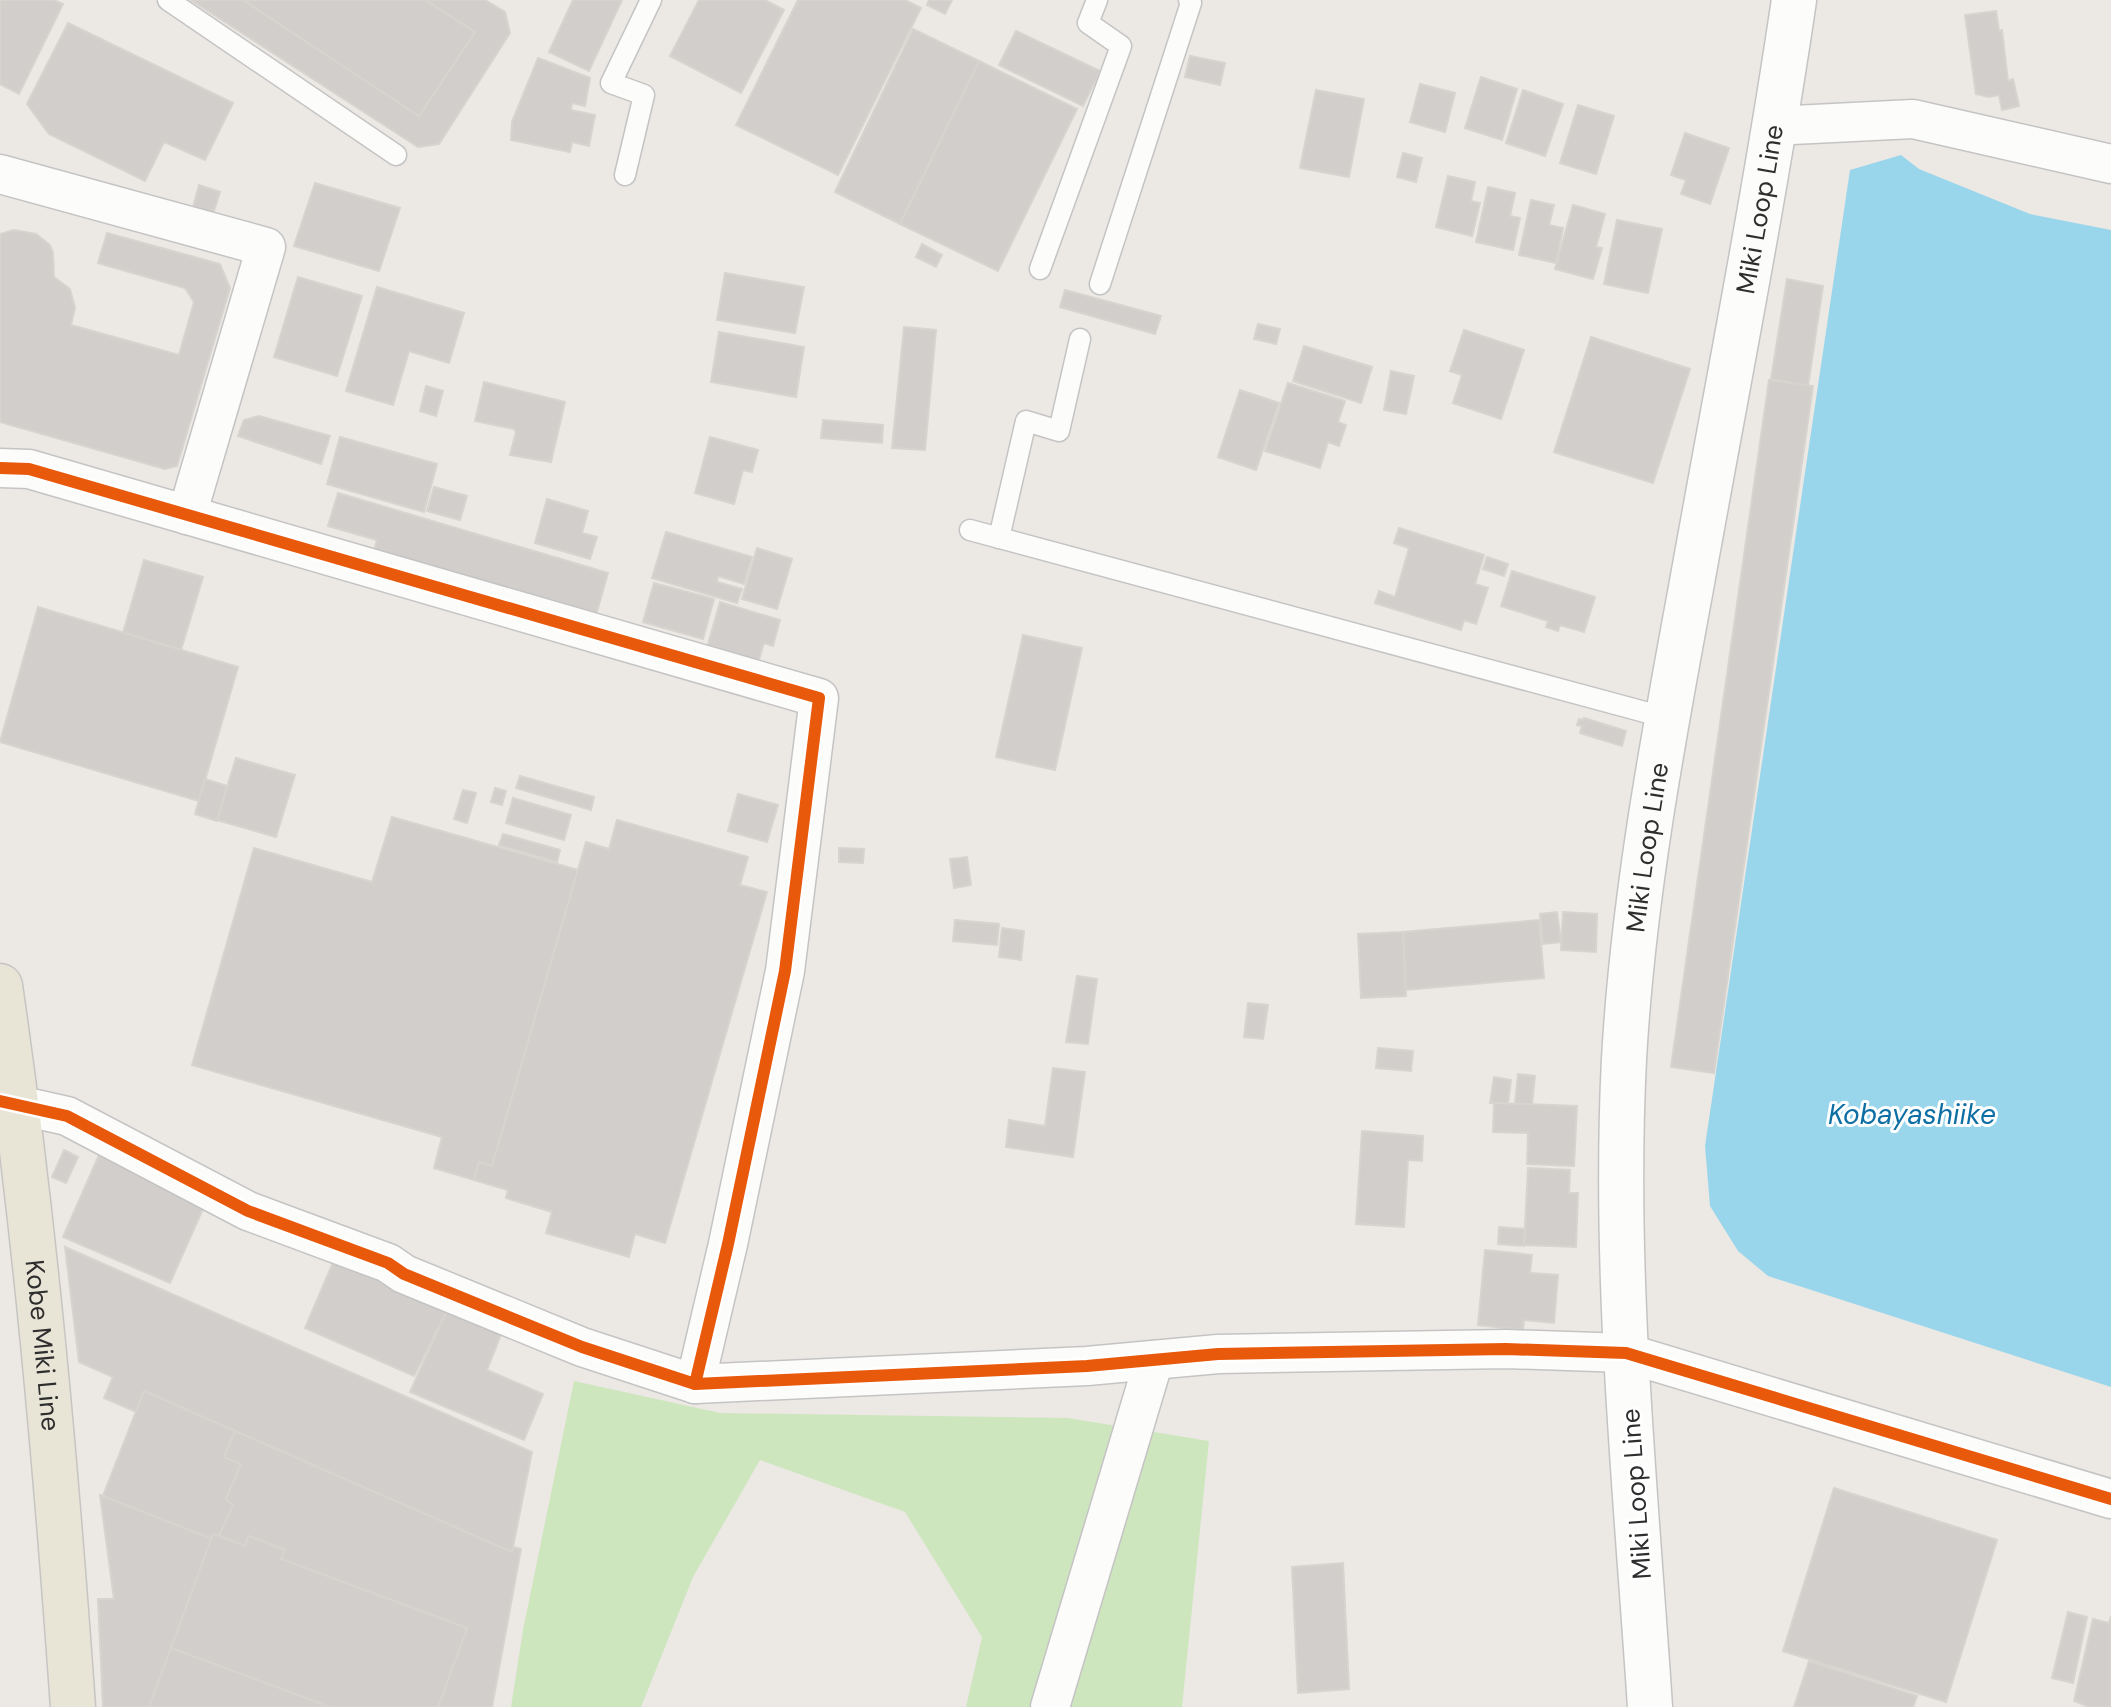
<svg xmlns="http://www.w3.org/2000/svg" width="2111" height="1707" font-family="'DM Sans',sans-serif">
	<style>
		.green { fill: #cee6be }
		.water { fill: #99d6ec }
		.building { fill: #d1cecb; stroke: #d7d4d0; stroke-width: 2 }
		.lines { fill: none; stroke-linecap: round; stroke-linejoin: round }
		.lane-casing { stroke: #c5c4c5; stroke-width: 23 }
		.street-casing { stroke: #c5c4c5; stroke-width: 41 }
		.secondary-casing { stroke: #c5c4c5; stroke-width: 47 }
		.primary-casing { stroke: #c6c5c4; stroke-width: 47 }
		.lane { stroke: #fcfcfb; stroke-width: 20 }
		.street { stroke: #fcfcfb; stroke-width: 38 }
		.secondary { stroke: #fcfcfb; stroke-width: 44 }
		.primary { stroke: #e8e4d6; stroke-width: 44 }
		.cycleway-casing { stroke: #fff; stroke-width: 17 }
		.cycleway { stroke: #e8590c; stroke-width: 12 }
		.labels { text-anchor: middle; stroke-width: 6; stroke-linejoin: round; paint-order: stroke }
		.street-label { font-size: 26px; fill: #2e2e2e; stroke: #fff }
		.water-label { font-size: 28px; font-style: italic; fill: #0d6fa3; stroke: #fff }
	</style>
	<rect width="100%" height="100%" fill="#ece8e4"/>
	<path class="green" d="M574 1381 720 1413 1068 1418 1209 1441 1182 1707H966L982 1637 905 1512 760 1460 693 1577 641 1707H511L523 1630Z"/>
	<path class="water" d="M1901 155 1919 169 2030 214 2111 230V1387L1768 1276 1738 1251 1710 1206 1705 1146 1850 170Z"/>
	<g class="building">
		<path d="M0 0H54L63 4 19 94 0 84Z"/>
		<path d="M191 0H243L419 116 475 32 425 0H485L505 12 510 33 439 144 418 147Z"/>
		<path d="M243 0H425L475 32 419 116Z"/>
		<path d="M573 0H622L589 71 549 52Z"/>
		<path d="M699 0H765L784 10 741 93 670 56Z"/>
		<path d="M798 0H905L921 8 838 175 736 125Z"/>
		<path d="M929 0H952L945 14 927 5Z"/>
		<path d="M1996 11 1999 31 2002 30 2008 81 2013 79 2019 106 2002 110 1999 95 1989 97 1976 94 1965 15Z"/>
		<path d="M68 23 233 103 205 160 164 142 145 181 49 134 27 104Z"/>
		<path d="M913 29 979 61 900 224 835 192Z"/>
		<path d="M1016 31 1100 71 1083 106 999 65Z"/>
		<path d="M1190 56 1225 63 1220 85 1185 77Z"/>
		<path d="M538 58 590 78 585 106 572 103 571 110 595 115 589 146 572 142 570 152 511 140 512 122Z"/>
		<path d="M979 61 1077 109 998 271 900 224Z"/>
		<path d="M1481 77 1517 89 1502 140 1465 128Z"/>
		<path d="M1420 84 1455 93 1445 132 1410 122Z"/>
		<path d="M1316 90 1364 99 1349 177 1300 168Z"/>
		<path d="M1523 90 1563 104 1545 156 1506 143Z"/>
		<path d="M1578 105 1614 116 1596 174 1560 163Z"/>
		<path d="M1685 133 1729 148 1710 204 1681 194 1686 180 1671 175Z"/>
		<path d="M1403 153 1422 158 1416 182 1397 177Z"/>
		<path d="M1448 176 1475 182 1471 201 1480 203 1472 236 1436 227Z"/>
		<path d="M315 183 400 208 379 271 294 246Z"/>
		<path d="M199 185 220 192 213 214 193 207Z"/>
		<path d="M1488 187 1515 193 1510 216 1520 218 1513 250 1476 242Z"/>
		<path d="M1531 200 1554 205 1549 225 1563 228 1556 263 1519 255Z"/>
		<path d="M1573 205 1605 214 1596 247 1602 248 1593 279 1555 269Z"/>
		<path d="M1617 220 1662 229 1648 293 1604 284Z"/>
		<path d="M14 230 36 234 50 245 53 253 54 277 70 289 75 308 71 325 179 355 194 302 185 288 98 263 107 233 220 264 230 288 177 466 165 469 0 422V234Z"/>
		<path d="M922 244 942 255 936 267 916 257Z"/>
		<path d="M725 273 804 287 795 333 717 320Z"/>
		<path d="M298 277 362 296 337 376 274 357Z"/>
		<path d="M1787 279 1823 286 1808 386 1771 379Z"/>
		<path d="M377 287 464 313 449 363 409 351 393 405 346 391Z"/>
		<path d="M1065 290 1161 316 1155 334 1060 307Z"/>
		<path d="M1258 324 1280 329 1276 344 1254 339Z"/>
		<path d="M904 327 936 330 925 450 892 448Z"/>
		<path d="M1464 330 1524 350 1501 419 1453 403 1462 375 1450 371Z"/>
		<path d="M719 332 804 347 796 397 711 382Z"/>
		<path d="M1591 337 1690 369 1653 483 1554 452Z"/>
		<path d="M1304 346 1372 367 1361 403 1293 381Z"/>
		<path d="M1391 371 1414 376 1406 414 1384 410Z"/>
		<path d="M1769 380 1813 386 1714 1073 1671 1067Z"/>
		<path d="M484 382 565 402 551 462 510 455 516 432 514 429 475 421Z"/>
		<path d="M1288 383 1345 401 1338 422 1346 425 1339 446 1328 442 1320 468 1265 451Z"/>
		<path d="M426 386 443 391 436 416 420 411Z"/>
		<path d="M1240 390 1279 403 1256 470 1218 457Z"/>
		<path d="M259 416 330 436 321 464 238 436 244 420Z"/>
		<path d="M823 420 883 425 882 443 821 438Z"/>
		<path d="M340 437 437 464 424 512 327 484Z"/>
		<path d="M710 437 758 450 752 472 743 470 734 504 695 493Z"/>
		<path d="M434 487 467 496 460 520 427 511Z"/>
		<path d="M338 493 608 573 596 615 374 550 377 540 328 526Z"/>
		<path d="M547 499 588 511 582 533 597 537 590 559 535 543Z"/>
		<path d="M1399 528 1484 555 1475 584 1488 588 1476 624 1464 620 1461 630 1375 603 1379 591 1395 597 1409 548 1394 543Z"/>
		<path d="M666 532 752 557 744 584 718 576 717 582 742 589 737 603 652 578Z"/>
		<path d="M757 548 792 559 777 609 742 599Z"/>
		<path d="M1487 557 1508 564 1504 576 1483 569Z"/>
		<path d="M144 560 203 577 181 650 123 633Z"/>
		<path d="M1512 571 1595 597 1584 632 1560 625 1558 631 1546 627 1548 621 1501 606Z"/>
		<path d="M654 583 714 599 703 639 643 622Z"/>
		<path d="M720 602 780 620 773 646 764 643 757 666 706 651Z"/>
		<path d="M38 607 238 667 199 801 0 742Z"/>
		<path d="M1023 635 1082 648 1055 770 996 757Z"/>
		<path d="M1584 718 1626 731 1622 746 1580 733 1582 726 1577 725 1579 719 1583 720Z"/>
		<path d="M236 758 295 775 276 837 217 820Z"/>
		<path d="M520 776 594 797 591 810 516 788Z"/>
		<path d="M205 779 227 786 217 821 195 814Z"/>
		<path d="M495 788 506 791 502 805 491 802Z"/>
		<path d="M463 790 476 793 467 823 454 819Z"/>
		<path d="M738 794 778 805 767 842 728 831Z"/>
		<path d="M513 798 571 815 564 840 506 823Z"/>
		<path d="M392 817 578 870 492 1166 479 1162 474 1180 434 1168 442 1137 192 1065 254 848 372 882Z"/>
		<path d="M617 820 748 857 740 885 767 892 665 1243 635 1234 629 1257 546 1233 552 1212 506 1198 508 1190 474 1180 479 1162 492 1166 586 842 609 849Z"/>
		<path d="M503 834 560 850 557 862 499 845Z"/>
		<path d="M839 848 864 849 863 863 839 862Z"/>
		<path d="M967 857 971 885 954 888 950 859Z"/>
		<path d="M1557 912 1561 942 1543 944 1540 914Z"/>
		<path d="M1563 912 1597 914 1596 952 1561 950Z"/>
		<path d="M955 920 999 924 997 945 953 941Z"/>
		<path d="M1539 920 1544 978 1405 990 1403 932Z"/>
		<path d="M1002 928 1024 931 1021 960 999 957Z"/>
		<path d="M1403 932 1406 996 1361 998 1358 934Z"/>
		<path d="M1077 976 1097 979 1088 1044 1066 1042Z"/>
		<path d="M1248 1003 1268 1005 1263 1039 1244 1037Z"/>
		<path d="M1378 1048 1413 1051 1411 1071 1376 1068Z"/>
		<path d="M1053 1068 1085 1072 1073 1157 1006 1147 1009 1120 1045 1126Z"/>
		<path d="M1518 1074 1535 1076 1532 1105 1515 1103Z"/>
		<path d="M1494 1077 1511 1080 1508 1103H1490Z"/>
		<path d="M1494 1103 1577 1106 1574 1166 1527 1164 1528 1133 1493 1132Z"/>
		<path d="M1362 1131 1423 1136 1422 1161 1408 1160 1404 1227 1356 1224Z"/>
		<path d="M64 1150 78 1157 66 1183 52 1177Z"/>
		<path d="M99 1155 206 1202 170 1283 63 1237Z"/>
		<path d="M1528 1168 1570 1170 1569 1193H1578L1576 1247 1524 1245Z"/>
		<path d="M1499 1227 1525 1229 1524 1246 1498 1244Z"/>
		<path d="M65 1247 532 1452 512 1552 144 1391 136 1412 104 1398 113 1377 79 1362Z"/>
		<path d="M1485 1250 1532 1255 1530 1273 1558 1275 1554 1323 1524 1320 1523 1330 1478 1325Z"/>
		<path d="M335 1258 448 1308 414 1376 305 1328Z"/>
		<path d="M448 1308 502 1332 487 1370 543 1394 524 1440 410 1392Z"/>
		<path d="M144 1391 235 1431 224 1457 241 1464 226 1499 233 1505 219 1536 213 1534 212 1539 103 1496Z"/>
		<path d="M235 1431 512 1552 513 1547 521 1549 492 1707H438L467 1628 281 1559 285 1550 249 1536 245 1546 219 1536 233 1505 226 1499 241 1464 224 1457Z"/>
		<path d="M1834 1488 1997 1540 1946 1702 1783 1651Z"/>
		<path d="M100 1495 212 1539 149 1707H103L98 1599H114Z"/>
		<path d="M213 1534 245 1546 249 1536 285 1550 281 1559 467 1628 438 1707H330L171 1648Z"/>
		<path d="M1343 1563 1349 1689 1298 1693 1292 1567Z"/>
		<path d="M2068 1612 2087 1617 2073 1683 2052 1678Z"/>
		<path d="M2111 1616V1707H2089L2074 1701 2093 1619 2109 1623Z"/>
		<path d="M171 1648 330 1707H149Z"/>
		<path d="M1809 1661 1917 1696 1913 1707H1794Z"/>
	</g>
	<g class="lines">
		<defs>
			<g id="lane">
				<path d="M168 0 396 155"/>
				<path d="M625 175 644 95 611 83 651 0"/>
				<path d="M1040 269 1121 46 1088 23 1097 0"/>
				<path d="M1100 284 1191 3 1189 0"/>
				<path d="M970 530 1667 718"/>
				<path d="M999 538 1026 421 1059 431 1080 339"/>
			</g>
			<g id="street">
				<path d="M1775 126 1913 119 2111 164"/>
				<path d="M0 174 266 247 187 515"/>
				<path d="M0 468 29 469 819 698 785 971 728 1244 695 1384"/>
				<path d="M0 1101 67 1116 248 1211 388 1263 404 1274 582 1347 695 1384 1087 1366 1218 1354 1506 1349 1626 1353 2111 1499"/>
				<path d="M1050 1707 1154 1360"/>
			</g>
			<g id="secondary">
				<path id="s1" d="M1650 1707C1636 1492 1613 1275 1624 1059 1633 900 1662 744 1691 588 1726 392 1765 197 1794 0"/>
			</g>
			<g id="primary">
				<path id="s2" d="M0 986C35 1225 56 1466 73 1707"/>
			</g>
		</defs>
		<use href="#lane" class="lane-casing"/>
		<use href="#street" class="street-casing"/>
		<use href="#secondary" class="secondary-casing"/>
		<use href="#primary" class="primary-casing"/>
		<use href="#lane" class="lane"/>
		<use href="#street" class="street"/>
		<use href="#secondary" class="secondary"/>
		<use href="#primary" class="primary"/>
		<defs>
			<g id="cycleway">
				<path d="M0 468 29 469 819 698 785 971 728 1244 695 1384"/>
				<path d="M0 1101 67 1116 248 1211 388 1263 404 1274 582 1347 695 1384 1087 1366 1218 1354 1506 1349 1626 1353 2111 1499"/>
			</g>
		</defs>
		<use href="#cycleway" class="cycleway-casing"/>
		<use href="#cycleway" class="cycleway"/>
	</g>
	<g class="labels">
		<g class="street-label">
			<text dy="9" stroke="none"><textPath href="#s1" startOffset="1510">Miki Loop Line</textPath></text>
			<text dy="9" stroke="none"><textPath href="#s1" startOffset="862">Miki Loop Line</textPath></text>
			<text dy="9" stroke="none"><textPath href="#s2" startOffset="362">Kobe Miki Line</textPath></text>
			<text transform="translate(1636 1494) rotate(-94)" y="9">Miki Loop Line</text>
		</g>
		<g class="water-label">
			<text x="1912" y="1124">Kobayashiike</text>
		</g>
	</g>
</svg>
